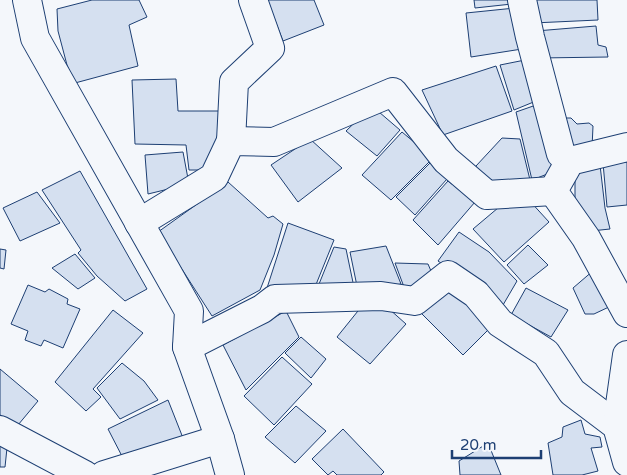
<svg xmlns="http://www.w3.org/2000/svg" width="627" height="475" font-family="'Varela Round',sans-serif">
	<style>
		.building { fill: #d5e0f0; stroke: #1d3f73 }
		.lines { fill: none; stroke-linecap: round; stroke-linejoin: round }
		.minor-casing { stroke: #1d3f73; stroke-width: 30 }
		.minor { stroke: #f4f7fb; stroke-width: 28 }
	</style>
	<rect width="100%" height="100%" fill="#f4f7fb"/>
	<g class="building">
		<path d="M92 0H139L147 17 129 25 138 66 75 83 67 65 58 31 57 9Z"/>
		<path d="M267 0H314L324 25 283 41Z"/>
		<path d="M474 0H512V4L475 8Z"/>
		<path d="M533 0H597L598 20 533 23Z"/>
		<path d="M515 8 522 49 471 57 466 13Z"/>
		<path d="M596 26 598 45 606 47 608 57 539 58 536 31Z"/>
		<path d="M525 60 536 101 514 110 500 65Z"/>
		<path d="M496 66 512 111 443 135 422 90Z"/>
		<path d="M176 79 178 111H219L217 147 207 170H189L186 145 135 144 132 80Z"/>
		<path d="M539 104 560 169 532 180 516 112Z"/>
		<path d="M372 106 400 130 377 156 346 131Z"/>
		<path d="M565 118H571L577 124 589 123 593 126 592 148 566 150Z"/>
		<path d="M402 132 433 158 391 200 362 175Z"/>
		<path d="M502 138 520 139 531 184 496 186 475 176 476 166Z"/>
		<path d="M310 139 342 168 298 202 271 165Z"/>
		<path d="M183 152 189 184 148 194 145 155Z"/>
		<path d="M433 160 447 179 415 215 396 197Z"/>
		<path d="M627 162V205L607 207 603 163Z"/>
		<path d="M600 165 605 208 610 229 591 231 575 208V168Z"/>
		<path d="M80 171 147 289 125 301 97 276 78 253 81 250 42 190Z"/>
		<path d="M448 181 475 202 438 245 413 220Z"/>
		<path d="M228 182 268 218 273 216 283 224 274 255 260 290 212 316 158 232Z"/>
		<path d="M37 192 60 223 20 241 3 208Z"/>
		<path d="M511 197 528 199 549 222 504 262 473 229Z"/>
		<path d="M288 223 334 240 315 287 267 288Z"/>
		<path d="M459 232 489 252 517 281 503 305 438 261Z"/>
		<path d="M528 245 548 265 524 284 507 265Z"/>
		<path d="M386 246 401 284 358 291 350 252Z"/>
		<path d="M334 247 346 249 355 292 317 289Z"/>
		<path d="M0 249 6 250 4 269 0 268Z"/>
		<path d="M75 254 95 278 78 289 52 268Z"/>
		<path d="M395 263 428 264 434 278 428 286 404 287Z"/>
		<path d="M594 270 611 306 594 314H585L573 288Z"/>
		<path d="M450 283 493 325 463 355 420 312Z"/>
		<path d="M28 285 45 292 49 289 68 299 67 304 80 309 63 348 44 340 41 346 25 340 28 331 11 324Z"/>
		<path d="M526 288 568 310 551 337 511 315Z"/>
		<path d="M379 300 406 324 370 364 337 337 366 301Z"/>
		<path d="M113 310 143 333 93 389 101 397 86 411 55 382Z"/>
		<path d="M286 311 299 337 246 390 223 345Z"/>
		<path d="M301 337 326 359 311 378 285 353Z"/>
		<path d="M282 357 312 384 274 425 244 396Z"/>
		<path d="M122 363 144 381 158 400 120 419 97 388Z"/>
		<path d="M0 369 38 401 18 425 0 415Z"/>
		<path d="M168 400 183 438 125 462 108 429Z"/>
		<path d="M296 406 326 431 295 463 265 437Z"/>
		<path d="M581 420 585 434 600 437 602 447 591 448 598 471 582 475H553L548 443 562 437 563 427Z"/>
		<path d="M343 429 384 472 381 475H337L333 471 328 475 312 459Z"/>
		<path d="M488 443 501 475H460L459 461Z"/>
		<path d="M0 444 7 448 5 467H0Z"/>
	</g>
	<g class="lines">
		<defs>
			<g id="minor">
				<path d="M27 0 35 38 189 311 187 347 220 439 230 475"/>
				<path d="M522 0 530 37 561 154 570 161"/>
				<path d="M231 141 234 82 270 48 253 0"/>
				<path d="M627 147 570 161 553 191 586 238 627 313"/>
				<path d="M139 223 214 177 231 141 274 142 393 92 446 160 487 195 553 191"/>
				<path d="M187 347 262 309 275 299 381 296 415 301 448 275 476 294 500 323 546 353 572 392 617 426 627 462"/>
				<path d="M617 426 627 355"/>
				<path d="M0 430 85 475"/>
				<path d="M104 475 220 439"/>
			</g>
		</defs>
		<use href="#minor" class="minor-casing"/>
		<use href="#minor" class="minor"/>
	</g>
	<path d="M452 450v8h89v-8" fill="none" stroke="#1d3f73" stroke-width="2.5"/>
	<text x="460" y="450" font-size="15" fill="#1d3f73" stroke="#f4f7fb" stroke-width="4" paint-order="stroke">20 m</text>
</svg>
